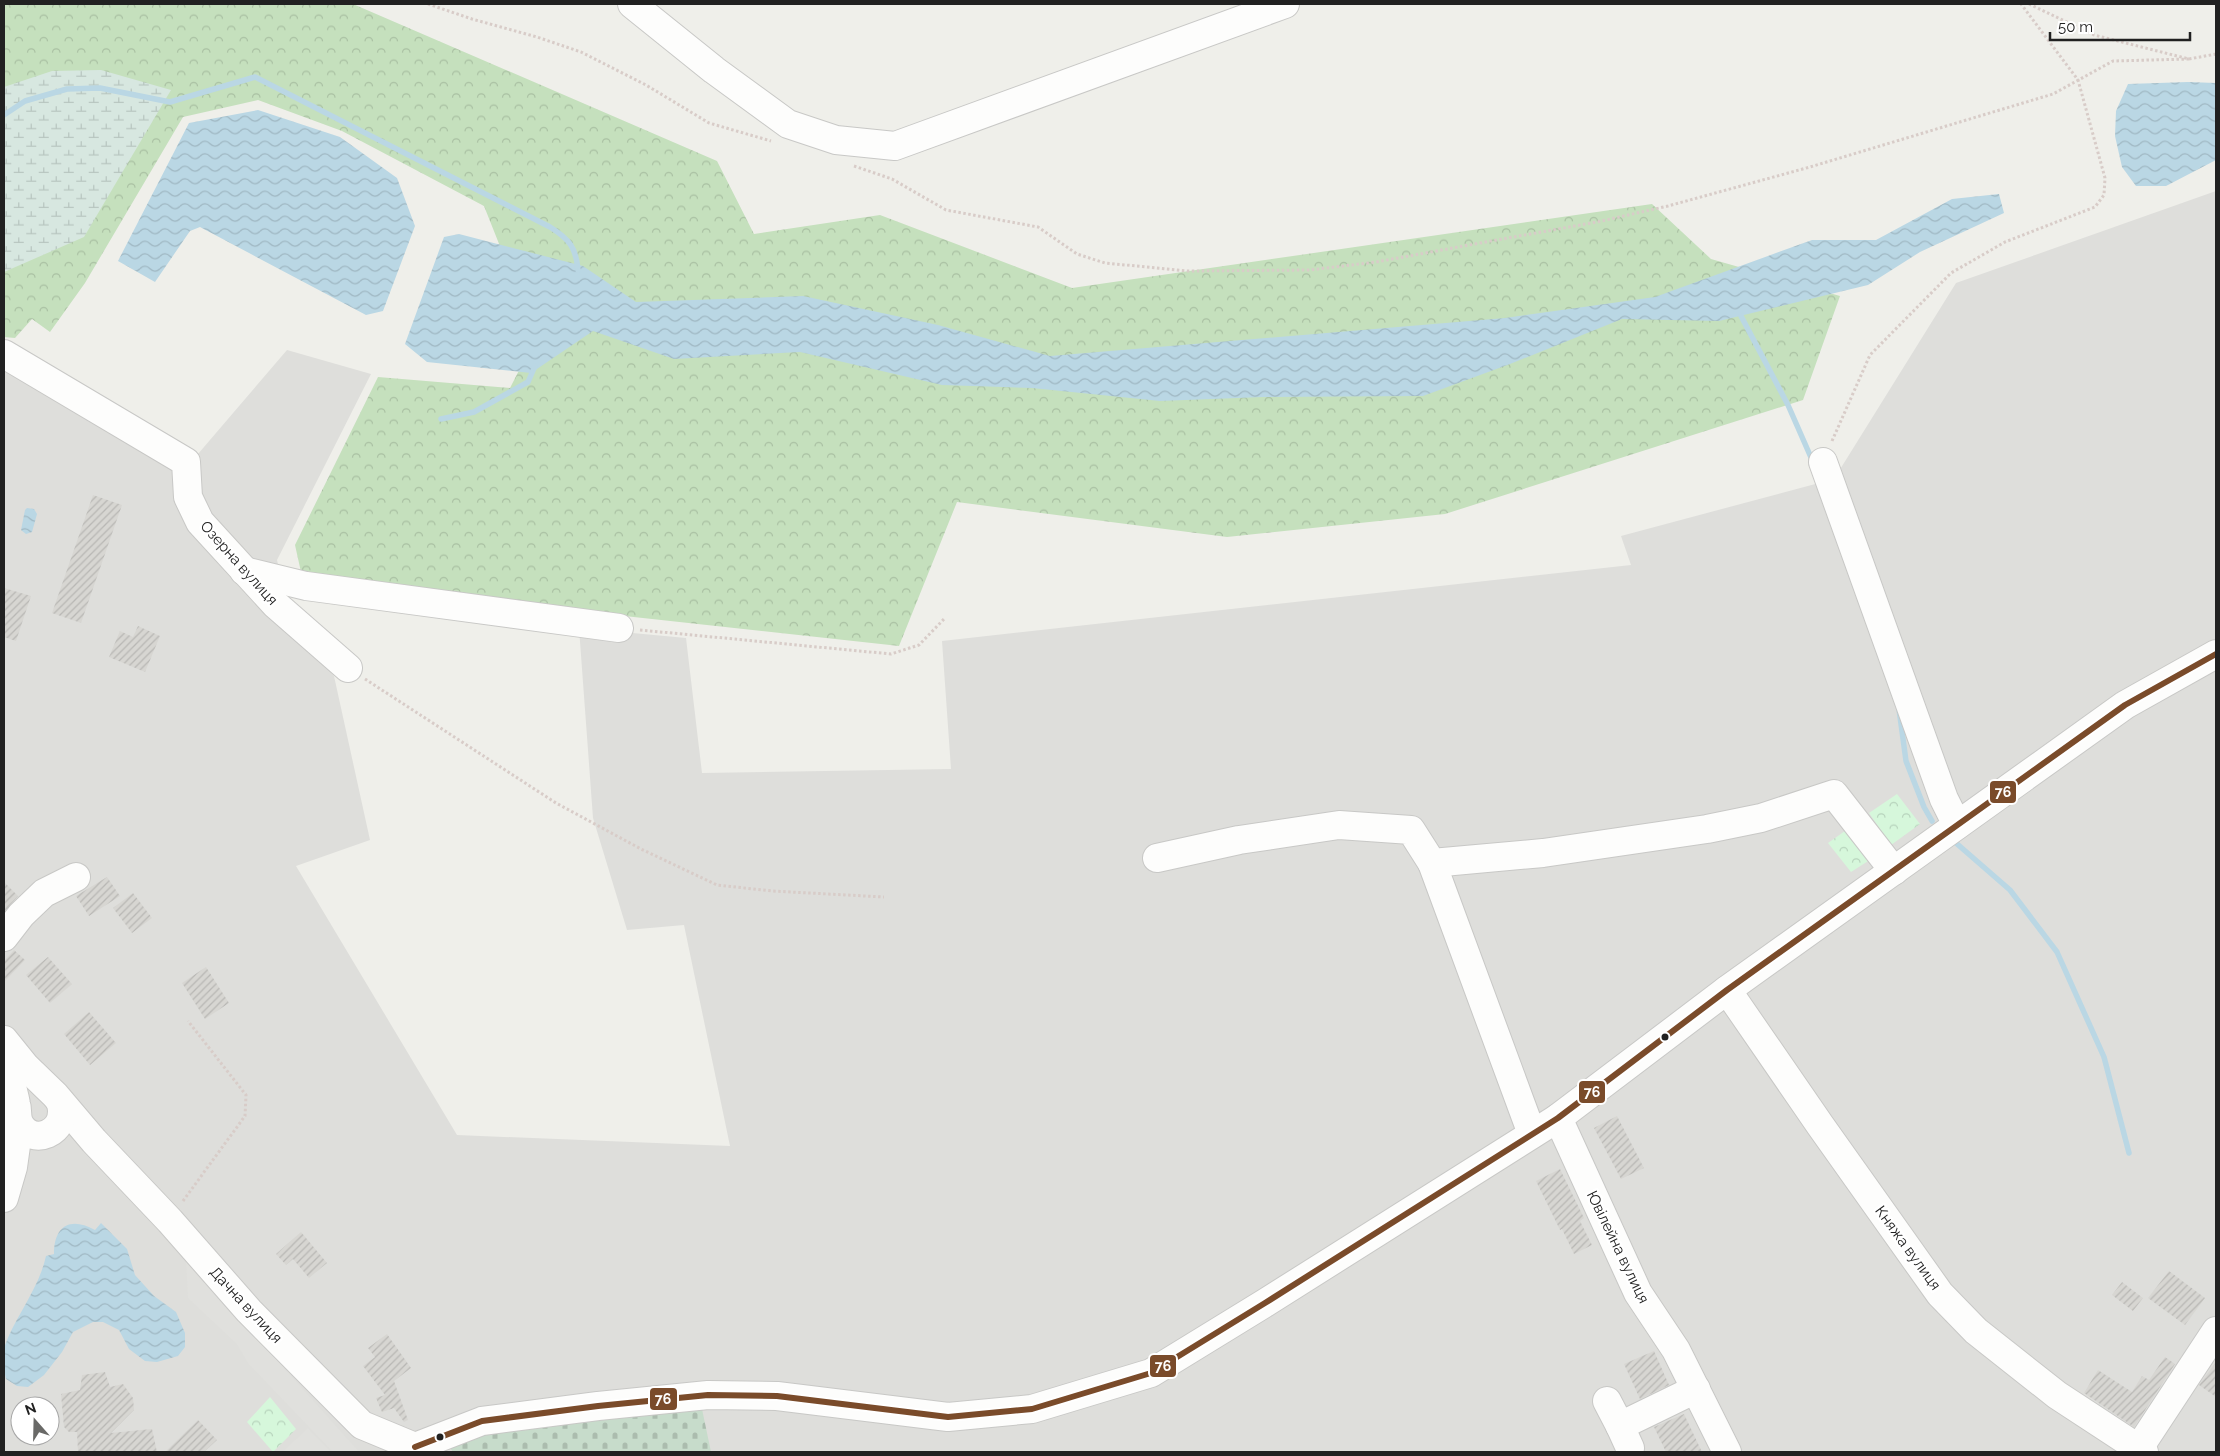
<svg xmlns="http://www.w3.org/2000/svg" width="2220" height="1456" font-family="Raleway,sans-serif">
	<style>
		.residential { fill: #dededb; fill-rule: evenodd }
		.forest { fill: url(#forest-crowns) }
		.wetland { fill: url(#wetland-marsh) }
		.cemetery { fill: url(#cemetery-stones) }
		.park { fill: url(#park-crowns) }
		.parking { fill: #e0e0dd }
		.water { fill: url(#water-waves) }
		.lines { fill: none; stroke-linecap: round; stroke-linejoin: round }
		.stream { stroke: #bad7e4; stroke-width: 5.5 }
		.building { fill: url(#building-hatch) }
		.minor-casing { stroke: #c8c8c6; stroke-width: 30 }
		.path { stroke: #d8ccc8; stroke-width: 3; stroke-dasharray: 2.5 2.5; stroke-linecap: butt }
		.minor { stroke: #fdfdfc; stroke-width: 28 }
		.bus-1-casing { stroke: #fff; stroke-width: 10 }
		.bus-1 { stroke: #7a4b2a; stroke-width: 6 }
		.bus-dot { fill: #212121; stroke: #fff; stroke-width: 2 }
		.labels { text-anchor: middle; stroke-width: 5; stroke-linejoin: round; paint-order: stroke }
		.street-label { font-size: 15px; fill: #212121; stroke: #fff }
		.line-badge { stroke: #fff; stroke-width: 2 }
		.badge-label { font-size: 14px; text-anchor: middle; font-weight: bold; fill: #fff }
	</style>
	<defs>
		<pattern id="forest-crowns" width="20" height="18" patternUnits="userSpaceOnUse" patternTransform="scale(1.25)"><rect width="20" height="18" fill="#c5e0bd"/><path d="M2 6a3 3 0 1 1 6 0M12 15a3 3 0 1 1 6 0" fill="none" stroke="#a9c0a2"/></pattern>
		<pattern id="wetland-marsh" width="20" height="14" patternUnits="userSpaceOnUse" patternTransform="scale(1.25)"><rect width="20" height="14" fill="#d7e7e0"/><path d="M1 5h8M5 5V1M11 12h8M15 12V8" fill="none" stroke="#b8c6c0"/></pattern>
		<pattern id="cemetery-stones" width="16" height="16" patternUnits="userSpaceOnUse" patternTransform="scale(1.25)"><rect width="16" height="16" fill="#c7dccb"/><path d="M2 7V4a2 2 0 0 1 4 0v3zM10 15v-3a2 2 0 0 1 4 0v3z" fill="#abbcae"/></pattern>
		<pattern id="park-crowns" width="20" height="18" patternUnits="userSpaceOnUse" patternTransform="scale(1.25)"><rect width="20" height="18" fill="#d6f7db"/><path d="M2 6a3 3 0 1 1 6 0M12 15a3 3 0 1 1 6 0" fill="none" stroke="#b7d3bc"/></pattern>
		<pattern id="water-waves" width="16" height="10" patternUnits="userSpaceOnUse" patternTransform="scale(1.25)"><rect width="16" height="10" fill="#bad7e4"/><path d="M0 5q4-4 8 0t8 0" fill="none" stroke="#a0b8c3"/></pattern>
		<pattern id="building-hatch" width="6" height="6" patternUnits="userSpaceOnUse" patternTransform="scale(1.25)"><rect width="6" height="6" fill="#d7d6d2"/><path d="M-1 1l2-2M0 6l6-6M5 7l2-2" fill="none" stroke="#b8b7b4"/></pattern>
	</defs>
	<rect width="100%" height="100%" fill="#efefea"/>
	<path class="residential" d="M2216 191V1452H4V339L198 454 287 350 371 374 277 560 292 626 334 676 370 840 296 866 457 1135 730 1146 684 925 627 930 593 818 579 628 686 638 702 773 951 769 942 641 1631 565 1621 536 1834 479 1956 283ZM20 1406H50V1436H20Z"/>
	<path class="forest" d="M4 4H353L717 161 754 234 880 215 1072 288 1652 204 1711 259 1840 296 1803 400 1445 514 1227 537 957 502 899 646 303 581 295 545 378 377 510 388 536 337 484 206 342 131 258 100 183 117 85 283 50 332 32 319 15 338 4 337Z"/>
	<path class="wetland" d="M101 70 171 90 84 237 4 272V87L52 71Z"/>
	<path class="cemetery" d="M702 1409 711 1452H453L448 1445 453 1435Z"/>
	<g class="park">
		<path d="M1897 794 1920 824 1891 845 1869 813Z"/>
		<path d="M1852 826 1876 856 1851 872 1828 843Z"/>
		<path d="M270 1397 296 1429 273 1452 247 1422Z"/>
	</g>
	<g class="parking">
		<path d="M186 1259 359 1452H333L248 1363 237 1344 188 1298Z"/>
		<path d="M308 1428 331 1452H282Z"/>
	</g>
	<g class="water">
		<path d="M2188 82 2216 83V160L2166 186H2136L2122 167 2115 136 2116 111 2128 84Z"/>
		<path d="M258 110 340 137 397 178 415 226 383 311 366 315 200 227 190 231 155 282 118 261 189 123Z"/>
		<path d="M1999 194 2004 213 1920 252 1868 285 1719 321 1622 319 1510 364 1423 396 1263 397 1160 401 1032 388 942 385 800 352 674 359 593 331 531 373 427 362 405 344 444 237 459 234 583 266 636 302 803 296 938 325 1050 356 1505 318 1655 297 1812 240H1876L1952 199Z"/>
		<path d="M27 508 34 509 37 514 32 532 26 534 21 530 25 510Z"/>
		<path d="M101 1223 127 1249 135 1275 154 1296 176 1312 185 1333V1347L178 1356 157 1362 145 1361 129 1349 119 1330 103 1322H93L73 1332 62 1352 44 1375 28 1387 17 1386 6 1379C4 1370 1 1357 4 1348 14 1318 39 1289 46 1256L54 1254C54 1226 70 1216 95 1230Z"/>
	</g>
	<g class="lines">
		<g class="stream">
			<path d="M4 115 25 101 67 89 100 88 170 102 255 77 550 227C569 239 576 247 578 270"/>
			<path d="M1741 316 1788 405 1813 462"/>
			<path d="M441 419 474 412 528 382 535 366"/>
			<path d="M1899 709 1906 761 1924 807 1932 821"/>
			<path d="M1956 843 2010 890 2057 952 2104 1057 2129 1153"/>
		</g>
	</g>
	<g class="building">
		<path d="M93 495 122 505 81 623 52 613Z"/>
		<path d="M4 588 31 596 16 641 4 637Z"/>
		<path d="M138 626 160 636 145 672 109 657 120 631 133 637Z"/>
		<path d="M107 877 120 896 89 916 76 896Z"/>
		<path d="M4 882 18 896 4 912Z"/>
		<path d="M133 893 152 918 132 933 113 908Z"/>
		<path d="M14 950 25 960 4 982V961Z"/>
		<path d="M48 957 72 984 50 1003 26 975Z"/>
		<path d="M206 967 229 1003 205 1019 182 983Z"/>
		<path d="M89 1012 116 1043 90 1065 64 1034Z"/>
		<path d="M1617 1116 1644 1168 1621 1179 1594 1128Z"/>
		<path d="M1560 1169 1584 1218 1580 1221 1592 1245 1574 1254 1562 1229 1560 1230 1536 1181Z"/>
		<path d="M301 1232 327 1263 309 1278 293 1259 286 1265 276 1254Z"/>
		<path d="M2169 1271 2205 1298 2185 1325 2148 1298Z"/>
		<path d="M2122 1282 2143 1298 2133 1311 2112 1295Z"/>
		<path d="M387 1334 411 1368 394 1381 408 1420 404 1422 394 1408 382 1412 376 1398 385 1395 363 1366 375 1357 368 1348Z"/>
		<path d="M1654 1351 1669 1385 1640 1399 1624 1364Z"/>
		<path d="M2165 1357 2175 1364 2134 1427 2084 1393 2098 1370 2132 1392 2142 1376 2149 1380Z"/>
		<path d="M2216 1362V1397L2199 1385Z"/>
		<path d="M105 1372 110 1387 123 1384 133 1398 134 1410 111 1433 152 1429 157 1452H78L77 1432H69L64 1427 61 1394 80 1390 82 1375Z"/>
		<path d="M1684 1414 1702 1452H1666L1654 1427Z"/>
		<path d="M198 1420 217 1440 204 1452H165Z"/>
	</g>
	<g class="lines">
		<defs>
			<g id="minor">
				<path d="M632 4 714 70 788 124 836 140 895 146 1285 4"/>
				<path d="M4 354 186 462 188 497 200 522 276 605 348 668"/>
				<path d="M1823 462 1944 799 1957 825"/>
				<path d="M244 571 306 586 619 628"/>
				<path d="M1157 858 1239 840 1339 825 1411 830 1432 863 1543 853 1707 829 1761 818 1834 794 1894 871"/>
				<path d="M1432 863 1532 1134"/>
				<path d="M4 937 21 915 44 893 76 877"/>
				<path d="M1727 990 1820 1125 1940 1294 1976 1331 2057 1395 2144 1452"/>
				<path d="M4 1040 25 1066 55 1095 94 1141 170 1221 249 1311 362 1425 415 1447 421 1452"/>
				<path d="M4 1058C8 1073 13 1088 16 1104 18 1110 16 1116 19 1123 32 1148 68 1133 61 1104"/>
				<path d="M1558 1118 1638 1293 1676 1350 1727 1452"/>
				<path d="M4 1198 13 1167 19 1124"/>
				<path d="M1607 1401 1620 1426 1696 1389"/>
				<path d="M1620 1426 1630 1448"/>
				<path d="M415 1447 482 1421 598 1406 708 1395 777 1396 948 1417 1032 1409 1151 1373 1265 1303 1558 1118 1727 990 2125 705 2216 654"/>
				<path d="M2139 1448 2216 1331"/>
			</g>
		</defs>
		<use href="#minor" class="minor-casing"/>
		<g class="path">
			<path d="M428 4 472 19 537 37 581 52 646 85 709 123 771 141"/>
			<path d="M2029 4 2094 35 2189 59 2216 54"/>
			<path d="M854 166 892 179 946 210 1038 227 1077 254 1105 263 1188 271 1310 270 1376 262 1469 245 1597 222 1668 206 1810 167 2053 94 2113 61 2189 59"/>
			<path d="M1832 441 1870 355 1951 273 2005 242 2095 207 2104 195 2105 178 2078 80 2021 4"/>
			<path d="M640 630 891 654 919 645 944 619"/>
			<path d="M365 679 556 803 641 849 717 885 772 891 884 897"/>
			<path d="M183 1201 245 1116 246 1095 188 1021"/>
		</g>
		<use href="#minor" class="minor"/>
		<defs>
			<path id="bus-1" d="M415 1447 482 1421 598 1406 708 1395 777 1396 948 1417 1032 1409 1151 1373 1265 1303 1558 1118 1727 990 2125 705 2216 654"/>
		</defs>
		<use href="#bus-1" class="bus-1-casing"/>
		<use href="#bus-1" class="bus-1"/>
	</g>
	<g class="bus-dot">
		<circle cx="1665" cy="1037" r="4.5"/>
		<circle cx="440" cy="1437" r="4.5"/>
	</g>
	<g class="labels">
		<g class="street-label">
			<text transform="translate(239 563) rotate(48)" y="5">Озерна вулиця</text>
			<text transform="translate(1618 1247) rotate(64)" y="5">Ювілейна вулиця</text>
			<text transform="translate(1908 1248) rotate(54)" y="5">Княжа вулиця</text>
			<text transform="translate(246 1305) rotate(47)" y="5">Дачна вулиця</text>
		</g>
	</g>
	<g class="line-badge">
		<rect x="1989" y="780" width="28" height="24" rx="5" fill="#7a4b2a"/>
		<rect x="1578" y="1080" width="28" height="24" rx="5" fill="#7a4b2a"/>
		<rect x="1149" y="1354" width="28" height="24" rx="5" fill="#7a4b2a"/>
		<rect x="649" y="1387" width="29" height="24" rx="5" fill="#7a4b2a"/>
	</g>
	<g class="badge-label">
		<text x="2003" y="797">76</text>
		<text x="1592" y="1097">76</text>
		<text x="1163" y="1371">76</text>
		<text x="663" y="1404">76</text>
	</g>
	<rect width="2220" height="1456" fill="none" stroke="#212121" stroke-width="10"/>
	<g transform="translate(35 1421) rotate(340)"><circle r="24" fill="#ffffff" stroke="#a6a6a6"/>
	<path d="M0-4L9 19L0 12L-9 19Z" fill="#696967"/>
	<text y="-8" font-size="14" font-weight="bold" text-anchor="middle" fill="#212121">N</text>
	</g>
	<path d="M2050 32v8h140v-8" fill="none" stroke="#212121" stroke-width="2.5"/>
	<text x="2058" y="32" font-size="15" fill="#212121" stroke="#ffffff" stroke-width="4" paint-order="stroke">50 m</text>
</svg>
